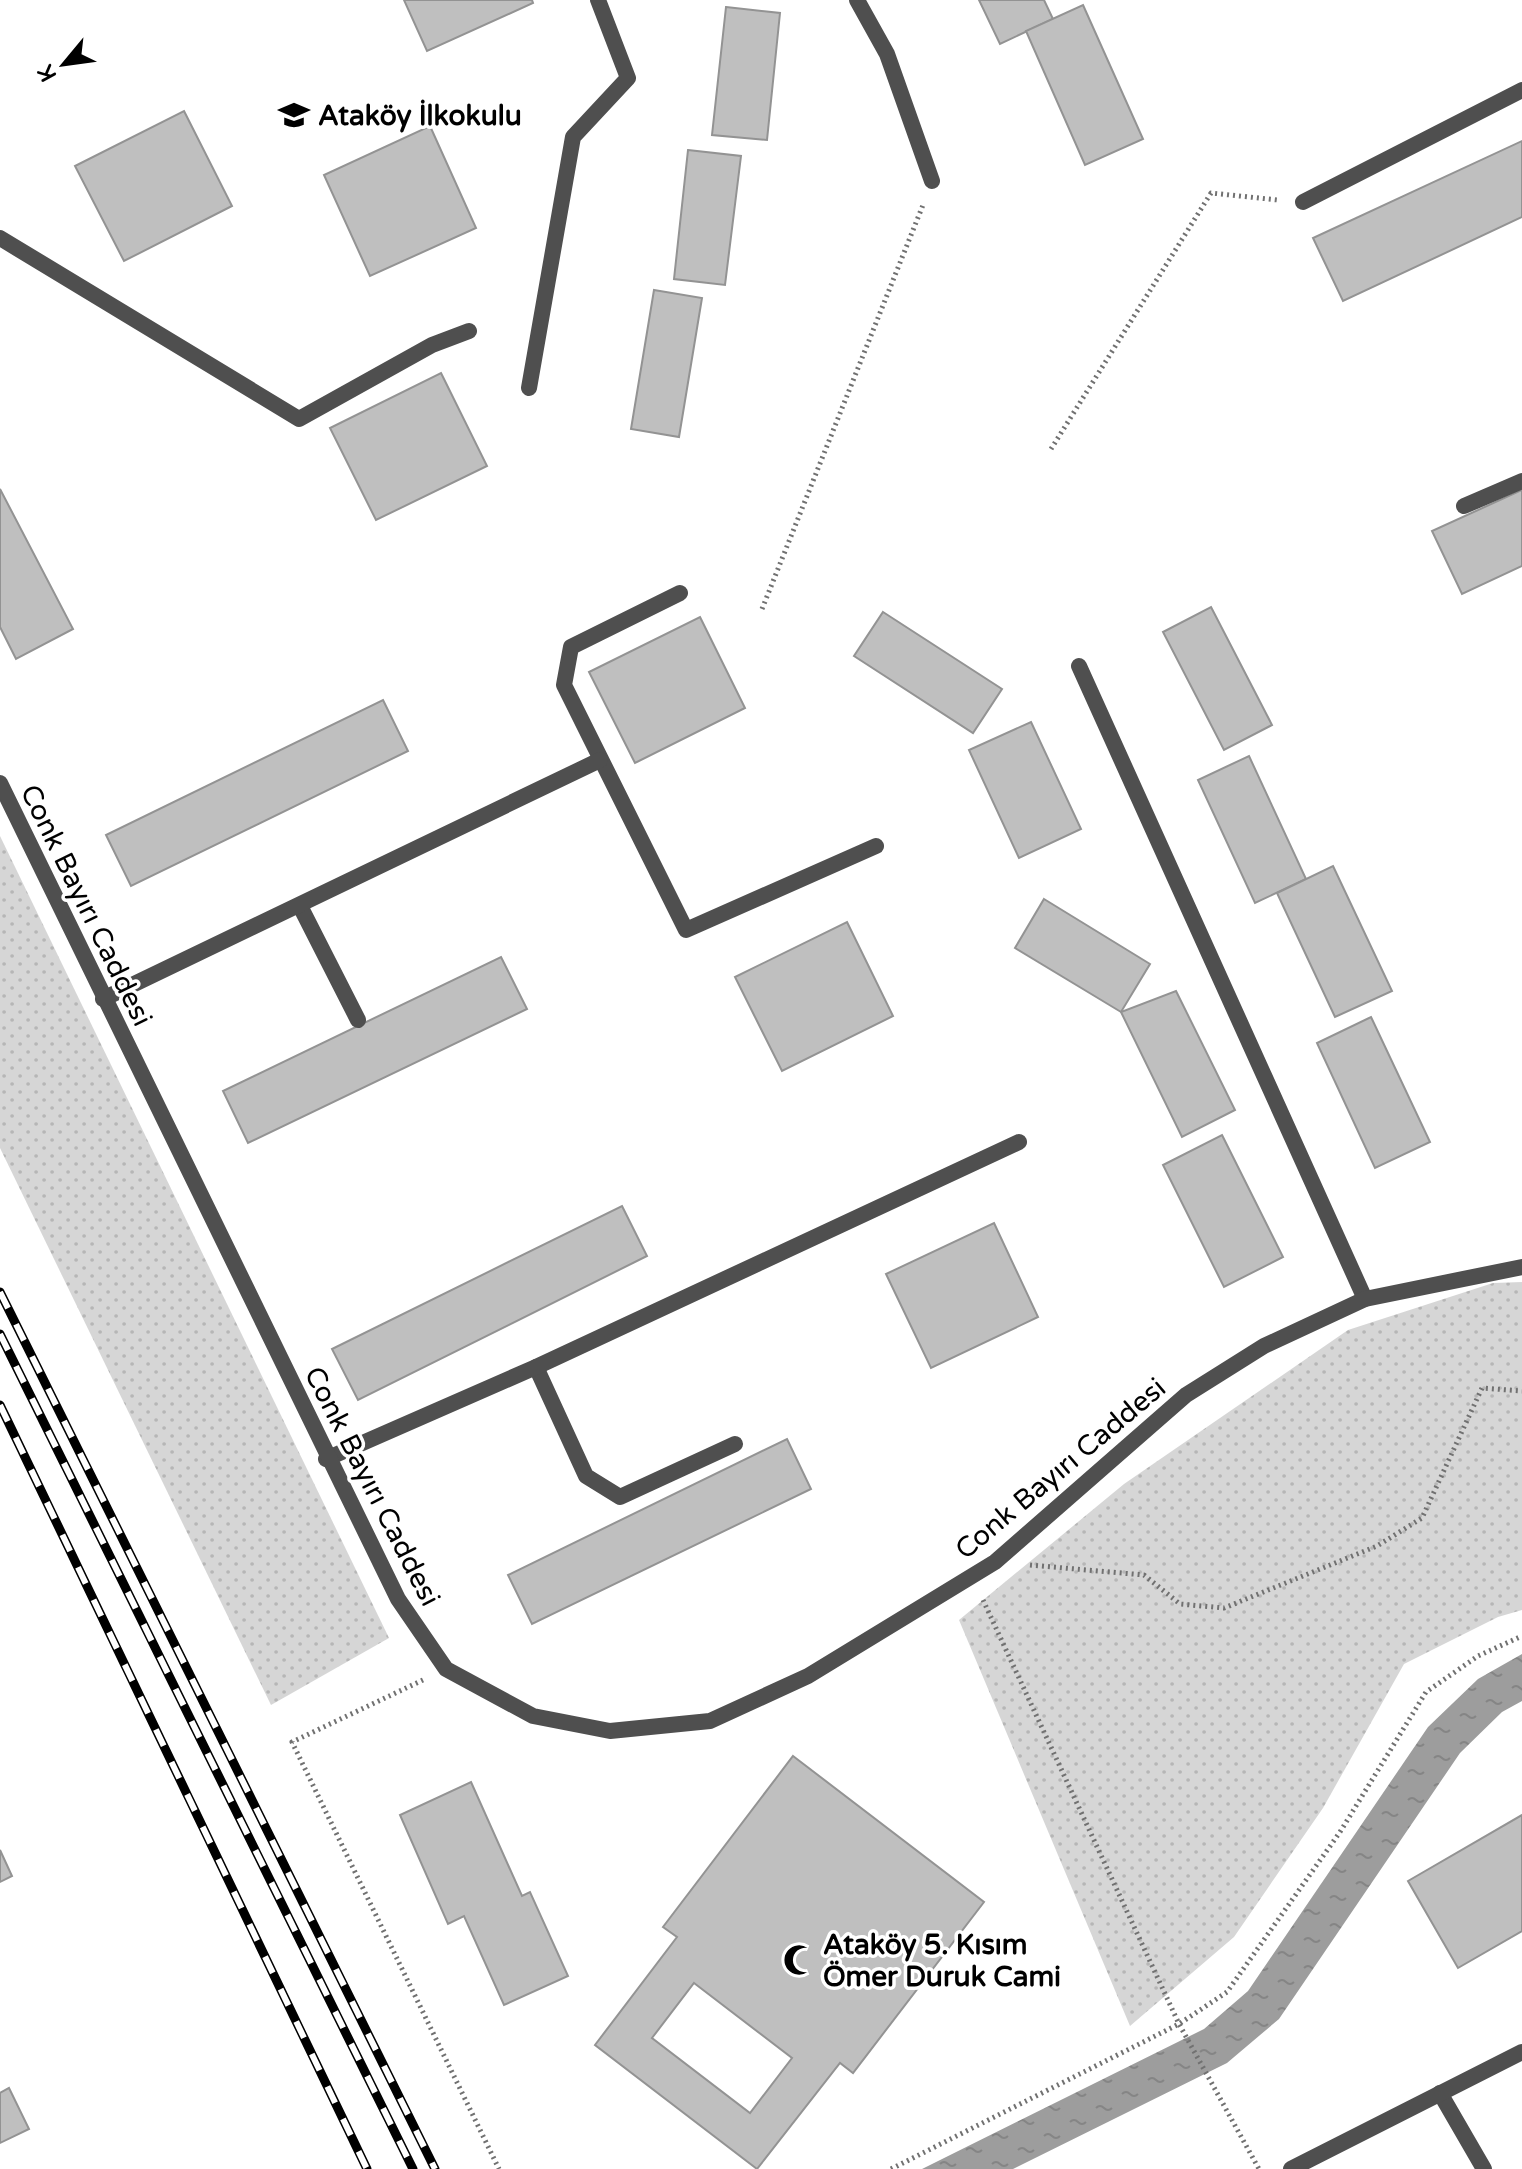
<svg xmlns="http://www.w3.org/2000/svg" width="1522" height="2169" font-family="'Varela Round',sans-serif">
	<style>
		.park { fill: url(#park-dots) }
		.water { fill: url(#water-ripples) }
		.building { fill: #bfbfbf; stroke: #939393; stroke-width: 2; fill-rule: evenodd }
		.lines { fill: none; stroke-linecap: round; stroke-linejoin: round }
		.path { stroke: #717171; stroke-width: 5; stroke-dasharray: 2 4; stroke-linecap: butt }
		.service { stroke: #4f4f4f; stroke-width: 16 }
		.pedestrian { stroke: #4f4f4f; stroke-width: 16 }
		.minor { stroke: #4f4f4f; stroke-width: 16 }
		.tertiary { stroke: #4f4f4f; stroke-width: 16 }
		.rail-casing { stroke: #000; stroke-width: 9 }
		.rail { stroke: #fff; stroke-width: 6; stroke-dasharray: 18; stroke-linecap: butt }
		.labels { text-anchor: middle; stroke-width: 7; stroke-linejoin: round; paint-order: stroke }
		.poi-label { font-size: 28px; font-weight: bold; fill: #000; stroke: #fff; text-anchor: start }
		.street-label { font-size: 28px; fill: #000; stroke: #fff }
	</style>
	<defs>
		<pattern id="park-dots" width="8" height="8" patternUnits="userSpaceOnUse" patternTransform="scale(2)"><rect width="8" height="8" fill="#d6d6d6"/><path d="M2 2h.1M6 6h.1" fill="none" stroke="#b6b6b6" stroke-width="1.8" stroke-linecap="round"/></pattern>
		<pattern id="water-ripples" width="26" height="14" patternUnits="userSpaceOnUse" patternTransform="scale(2)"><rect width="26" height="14" fill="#9d9d9d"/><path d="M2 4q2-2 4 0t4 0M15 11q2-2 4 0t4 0" fill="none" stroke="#858585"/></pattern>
	</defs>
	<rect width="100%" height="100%" fill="#fff"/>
	<g class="park">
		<path d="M0 836 389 1638 271 1705 0 1148Z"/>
		<path d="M1522 1282V1610L1498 1617 1404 1664 1323 1808 1234 1937 1130 2026 959 1620 1124 1484 1348 1330 1493 1283Z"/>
	</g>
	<path class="water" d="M1522 1654V1701L1502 1712 1460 1753 1279 2019 1227 2063 1013 2169H922L1204 2029 1248 1991 1428 1727 1478 1679Z"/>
	<g class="building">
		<path d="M404 0H532L533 3 427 51Z"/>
		<path d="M979 0H1044L1053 19 1000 44Z"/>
		<path d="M1083 5 1143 139 1085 165 1026 31Z"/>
		<path d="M726 7 780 13 767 140 712 135Z"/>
		<path d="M184 111 232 206 124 261 75 166Z"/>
		<path d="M430 126 476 228 370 276 324 175Z"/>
		<path d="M1522 141V217L1343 301 1313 238Z"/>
		<path d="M688 150 741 156 725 285 674 279Z"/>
		<path d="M654 290 702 298 679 437 631 429Z"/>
		<path d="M441 373 487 466 376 520 330 428Z"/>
		<path d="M0 489 73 629 16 659 0 627Z"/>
		<path d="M1522 490V566L1462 594 1432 531Z"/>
		<path d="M1211 607 1272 725 1224 750 1163 632Z"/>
		<path d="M883 612 1002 689 973 733 854 656Z"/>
		<path d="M700 617 745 708 635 763 589 672Z"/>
		<path d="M383 700 408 751 131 886 106 835Z"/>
		<path d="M1031 722 1081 829 1019 858 969 750Z"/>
		<path d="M1249 756 1306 879 1255 903 1198 780Z"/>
		<path d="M1333 866 1392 991 1335 1017 1277 893Z"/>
		<path d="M1044 899 1150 964 1121 1012 1015 948Z"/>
		<path d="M847 922 893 1016 782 1071 735 977Z"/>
		<path d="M501 957 527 1009 248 1143 223 1091Z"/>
		<path d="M1176 991 1235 1110 1182 1137 1121 1012Z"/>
		<path d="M1371 1017 1430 1142 1375 1168 1317 1043Z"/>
		<path d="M1222 1135 1283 1257 1224 1287 1163 1165Z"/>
		<path d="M622 1206 647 1256 358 1400 332 1349Z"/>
		<path d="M994 1223 1038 1317 931 1368 886 1274Z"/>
		<path d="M787 1439 811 1489 532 1624 508 1575Z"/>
		<path d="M793 1756 984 1902 853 2073 840 2063 757 2169 595 2045 677 1937 663 1927ZM694 1983 792 2058 750 2113 652 2038Z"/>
		<path d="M471 1782 522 1896 530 1892 568 1976 504 2005 464 1916 448 1924 400 1815Z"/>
		<path d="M1522 1815V1931L1458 1968 1408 1881Z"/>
		<path d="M0 1850 12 1876 0 1882Z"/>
		<path d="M9 2088 29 2129 0 2143V2093Z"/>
	</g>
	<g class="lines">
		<g class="path">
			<path d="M1051 449 1211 193 1278 200"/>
			<path d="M762 609 923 205"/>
			<path d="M1030 1565 1144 1575 1180 1604 1224 1608 1377 1546 1422 1518 1482 1388 1522 1391"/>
			<path d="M983 1600 1179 2024 1259 2169"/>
			<path d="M423 1680 292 1742 499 2169"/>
			<path d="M891 2169 1179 2024 1227 1992 1340 1832 1426 1692 1478 1656 1522 1636"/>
		</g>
		<g class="service">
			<path d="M1303 202 1522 90"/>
			<path d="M1464 506 1522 481"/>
			<path d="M680 593 571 647 564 685 686 930 876 846"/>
			<path d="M300 906 358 1020"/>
			<path d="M536 1367 586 1476 620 1497 735 1444"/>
		</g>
		<path class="pedestrian" d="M1440 2093 1484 2169"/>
		<g class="minor">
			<path d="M0 238 299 419 432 345 469 331"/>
			<path d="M529 388 573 137 628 78 598 0"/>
			<path d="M1079 666 1365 1299"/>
			<path d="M103 999 600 760"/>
			<path d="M326 1459 536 1367 1019 1142"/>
			<path d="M1291 2169 1522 2052"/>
		</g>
		<g class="tertiary">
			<path d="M857 0 887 54 932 181"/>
			<path d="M0 783 398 1599 446 1669 533 1716 610 1731 710 1721 808 1676 995 1562 1186 1395 1264 1346 1365 1299 1522 1267"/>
		</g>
		<defs>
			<g id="rail">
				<path d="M0 1292 435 2169"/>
				<path d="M0 1334 413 2169"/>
				<path d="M0 1405 367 2169"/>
			</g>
		</defs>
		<use href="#rail" class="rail-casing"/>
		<use href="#rail" class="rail"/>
	</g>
	<defs>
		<symbol id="school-bare" viewBox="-9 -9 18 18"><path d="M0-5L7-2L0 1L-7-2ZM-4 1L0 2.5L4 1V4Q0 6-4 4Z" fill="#000" stroke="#fff" stroke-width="2.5" paint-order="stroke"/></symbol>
		<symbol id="mosque-bare" viewBox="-9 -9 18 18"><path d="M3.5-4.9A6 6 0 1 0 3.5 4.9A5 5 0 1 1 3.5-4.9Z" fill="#000" stroke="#fff" stroke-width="2.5" paint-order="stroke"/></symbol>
	</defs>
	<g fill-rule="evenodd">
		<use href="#school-bare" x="272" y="93" width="44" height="44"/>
		<use href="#mosque-bare" x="777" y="1938" width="44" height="44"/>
	</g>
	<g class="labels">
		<g class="poi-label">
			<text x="318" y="125">Ataköy İlkokulu</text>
			<text x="823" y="1954">Ataköy 5. Kısım<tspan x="823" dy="32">Ömer Duruk Cami</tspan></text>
		</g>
		<g class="street-label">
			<text transform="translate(87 905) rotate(64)" y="10">Conk Bayırı Caddesi</text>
			<text transform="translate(1060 1468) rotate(-40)" y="10">Conk Bayırı Caddesi</text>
			<text transform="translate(373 1486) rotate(63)" y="10">Conk Bayırı Caddesi</text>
		</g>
	</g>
	<g transform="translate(64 64) rotate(241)" stroke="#ffffff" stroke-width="6" paint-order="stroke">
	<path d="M0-6L14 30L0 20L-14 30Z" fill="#000000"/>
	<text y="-12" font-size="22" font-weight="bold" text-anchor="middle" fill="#000000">K</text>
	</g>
</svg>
